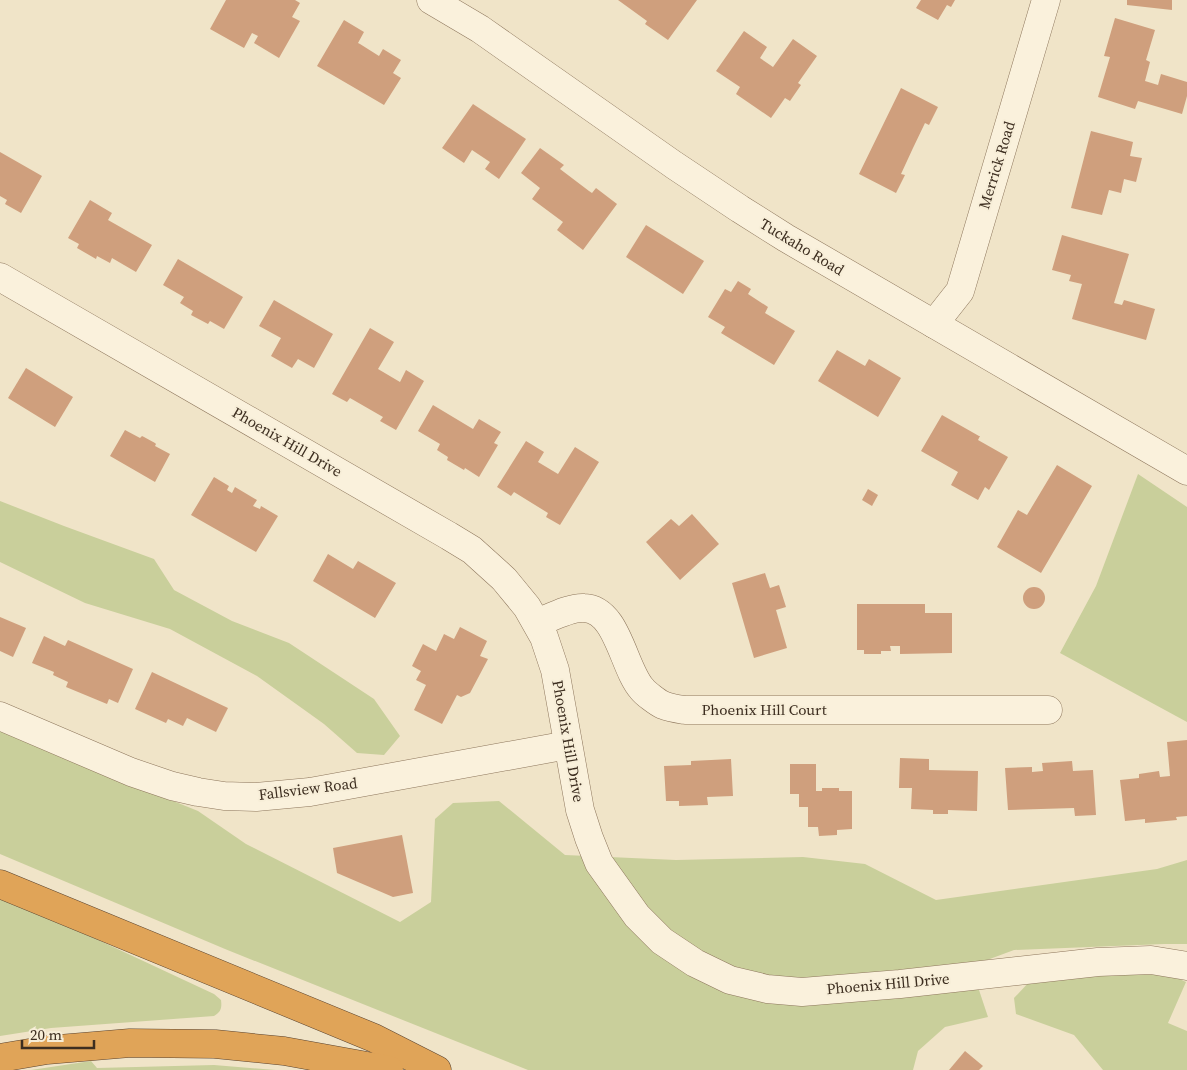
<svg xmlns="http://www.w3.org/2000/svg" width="1187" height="1070" font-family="'Source Serif 4',serif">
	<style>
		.green { fill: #c9cf9b }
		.building { fill: #cf9f7d }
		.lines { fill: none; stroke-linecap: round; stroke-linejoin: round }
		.minor-casing { stroke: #8d765c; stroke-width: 29 }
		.highway-casing { stroke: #5b4430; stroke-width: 29 }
		.minor { stroke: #faf1dc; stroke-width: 28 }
		.highway { stroke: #e0a458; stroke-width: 28 }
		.labels { text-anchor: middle; stroke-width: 4; stroke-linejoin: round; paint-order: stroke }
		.street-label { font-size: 15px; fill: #3d2e20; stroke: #f7eed8 }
	</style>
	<rect width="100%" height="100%" fill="#f0e4c8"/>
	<g class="green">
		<path d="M1138 474 1187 507V722L1060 653 1096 586Z"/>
		<path d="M0 501 64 526 154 559 174 590 232 621 289 643 374 699 400 736 384 755 357 753 324 724 257 676 170 629 85 603 0 562Z"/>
		<path d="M0 731 198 811 246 844 400 922 431 902 435 819 453 803 499 801 565 855 676 860 803 857 865 864 936 900 1157 869 1187 860V944H1164L1014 950 971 966 988 1017 945 1027 918 1051 913 1070H528L225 949 0 854Z"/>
		<path d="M0 899 94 938 214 994 221 1000C222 1008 221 1012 214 1016L51 1028 0 1036Z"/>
		<path d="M1159 969 1186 982 1168 1023 1187 1031V1070H1103L1074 1035 1016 1014 1014 998 1031 980Z"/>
		<path d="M91 1061 97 1068 214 1065 276 1070H31Z"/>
	</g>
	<g class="building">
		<path d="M226 0H295L300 3 292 17 300 21 279 58 254 43 258 36 252 33 244 48 210 29Z"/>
		<path d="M618 0H697L668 40 645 24 647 21Z"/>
		<path d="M921 0H955L951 7 947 5 938 20 916 8Z"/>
		<path d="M1127 0H1172V10L1127 5Z"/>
		<path d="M1115 18 1155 30 1146 60 1150 62 1145 81 1158 85 1161 74 1187 82V96L1182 114 1138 101 1135 109 1098 97 1110 57 1104 56Z"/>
		<path d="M344 20 364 32 358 43 360 44 379 56 383 49 401 60 393 73 401 78 384 105 317 66Z"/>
		<path d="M744 31 767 47 760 58 773 67 793 39 817 56 798 83 801 85 790 101 785 98 771 118 736 94 740 87 716 71Z"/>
		<path d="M901 88 938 107 929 125 925 123 913 148 901 174 905 175 896 193 859 174Z"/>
		<path d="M473 104 526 139 499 179 485 169 490 162 472 150 464 163 442 148Z"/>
		<path d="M1091 131 1133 142 1130 156 1142 158 1136 182 1124 179 1121 193 1109 190 1102 215 1071 208Z"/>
		<path d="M540 148 564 165 560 169 589 191 592 193 596 188 617 204 583 250 557 230 563 222 532 199 540 188 521 173Z"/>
		<path d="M0 152 42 176 21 213 5 204 7 200 0 196Z"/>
		<path d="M90 200 112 213 108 220 152 245 136 272 112 258 110 263 97 256 96 259 77 248 79 244 68 238Z"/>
		<path d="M646 225 704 261 683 294 626 257Z"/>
		<path d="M1062 235 1129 254 1114 303 1122 305 1124 300 1155 309 1146 340 1072 319 1082 284 1069 281 1071 275 1052 270Z"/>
		<path d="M178 259 243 297 224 329 210 321 208 324 191 315 193 311 180 303 184 297 163 285Z"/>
		<path d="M738 281 751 289 748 294 768 307 765 313 795 331 774 365 721 333 725 327 708 317 725 289 731 292Z"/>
		<path d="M274 300 333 334 314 368 298 359 292 368 271 356 281 338 259 326Z"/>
		<path d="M370 328 394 342 378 369 400 382 406 370 424 381 396 430 380 421 383 417 350 398 347 402 332 394Z"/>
		<path d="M837 350 865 366 869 359 901 378 878 417 818 381Z"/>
		<path d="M26 368 73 397 55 427 8 398Z"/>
		<path d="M433 405 473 429 479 419 501 432 494 443 498 445 479 477 465 468 464 470 447 460 448 457 437 450 440 444 418 431Z"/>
		<path d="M942 415 979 436H980L978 440 1008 457 989 490 985 487 978 500 951 485 958 472 921 451Z"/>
		<path d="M125 430 140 438 142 436 144 437 155 443 156 444 155 446 170 454 155 482 110 456Z"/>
		<path d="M526 441 544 452 538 462 558 474 575 447 599 462 560 525 546 517 548 513 514 492 511 496 497 487Z"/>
		<path d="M1057 465 1092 486 1041 573 997 547 1018 510 1027 515Z"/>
		<path d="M214 477 229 486 227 490 232 493 235 487 257 500 253 506 260 509 261 506 278 516 256 552 191 515Z"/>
		<path d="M868 489 878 495 872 506 862 500Z"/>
		<path d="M692 514 719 544 680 580 646 542 671 519 679 526Z"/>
		<path d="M328 554 353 569 358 561 396 583 375 618 313 581Z"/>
		<path d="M765 573 770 588 779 585 786 607 776 610 787 648 754 658 732 583Z"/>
		<circle cx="1034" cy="598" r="11"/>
		<path d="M857 604H925V613H952V653L900 654V646H890L891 651H881V654H864V650H857Z"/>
		<path d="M0 617 26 628 13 657 0 651Z"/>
		<path d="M460 627 487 641 480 656 488 659 470 693 461 697 457 695 442 724 414 710 426 685 416 680 421 671 412 666 423 644 436 651 444 634 454 639Z"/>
		<path d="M44 636 65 646 68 640 133 669 118 703 109 699 107 704 66 687 68 682 53 675 54 672 32 663Z"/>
		<path d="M152 672 228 708 216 732 187 718 183 726 168 719 166 723 135 709Z"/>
		<path d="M1187 740V816L1176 817 1177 820 1145 823V819L1125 821 1120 780 1139 778V774L1159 771 1160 777 1170 776 1167 742Z"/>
		<path d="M900 758 929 759V770L978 771 977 811 948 810V814H933V810L911 809 912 788H899Z"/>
		<path d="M731 759 733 796 707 797 708 805 679 806V801H666L664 766 691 765V761Z"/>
		<path d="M1072 761 1073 771 1093 770 1096 815 1075 816 1074 808 1008 810 1005 768 1032 767V772L1043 771 1042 763Z"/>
		<path d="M790 764H816V791H822V788H839V791H852V829L837 830V835L819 836 818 827H808V807H799V794H790Z"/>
		<path d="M402 835 413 893 393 897 337 873 333 848Z"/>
		<path d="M965 1051 983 1066 979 1070H949Z"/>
	</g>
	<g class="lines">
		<defs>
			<g id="minor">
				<path d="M431 0 480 29 674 165 740 209 786 238 1187 471"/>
				<path d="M0 277 449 536 472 550 504 579 527 607 544 637 555 670 580 810 589 838 599 863 637 916 662 941 695 963 730 980 767 989 802 992 900 984 1098 962 1151 960 1187 966"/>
				<path d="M934 324 960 291 1046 0"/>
				<path d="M537 623C550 618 570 607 584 608 618 609 623 668 642 689 645 693 658 703 663 705 670 708 678 709 685 710H1048"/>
				<path d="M0 716 131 772 172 786 198 792 224 796 256 797 310 792 568 745"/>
			</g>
			<g id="highway">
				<path d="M0 884 374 1038 437 1070"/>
				<path d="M0 1058 47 1050 130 1043 215 1044 284 1051 389 1070"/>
			</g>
		</defs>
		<use href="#minor" class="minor-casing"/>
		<use href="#highway" class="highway-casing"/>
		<use href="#minor" class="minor"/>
		<use href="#highway" class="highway"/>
	</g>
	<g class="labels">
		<g class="street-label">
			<text transform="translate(997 165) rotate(-73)" y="5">Merrick Road</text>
			<text transform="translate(802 247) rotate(31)" y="5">Tuckaho Road</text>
			<text transform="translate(287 442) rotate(30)" y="5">Phoenix Hill Drive</text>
			<text x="764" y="715">Phoenix Hill Court</text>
			<text transform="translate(568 741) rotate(80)" y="5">Phoenix Hill Drive</text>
			<text transform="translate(308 789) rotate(-7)" y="5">Fallsview Road</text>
			<text transform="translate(888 984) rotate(-5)" y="5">Phoenix Hill Drive</text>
		</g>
	</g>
	<path d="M22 1040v8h72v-8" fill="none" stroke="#3d2e20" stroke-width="2.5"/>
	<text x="30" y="1040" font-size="15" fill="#3d2e20" stroke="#f7eed8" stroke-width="4" paint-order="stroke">20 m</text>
</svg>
